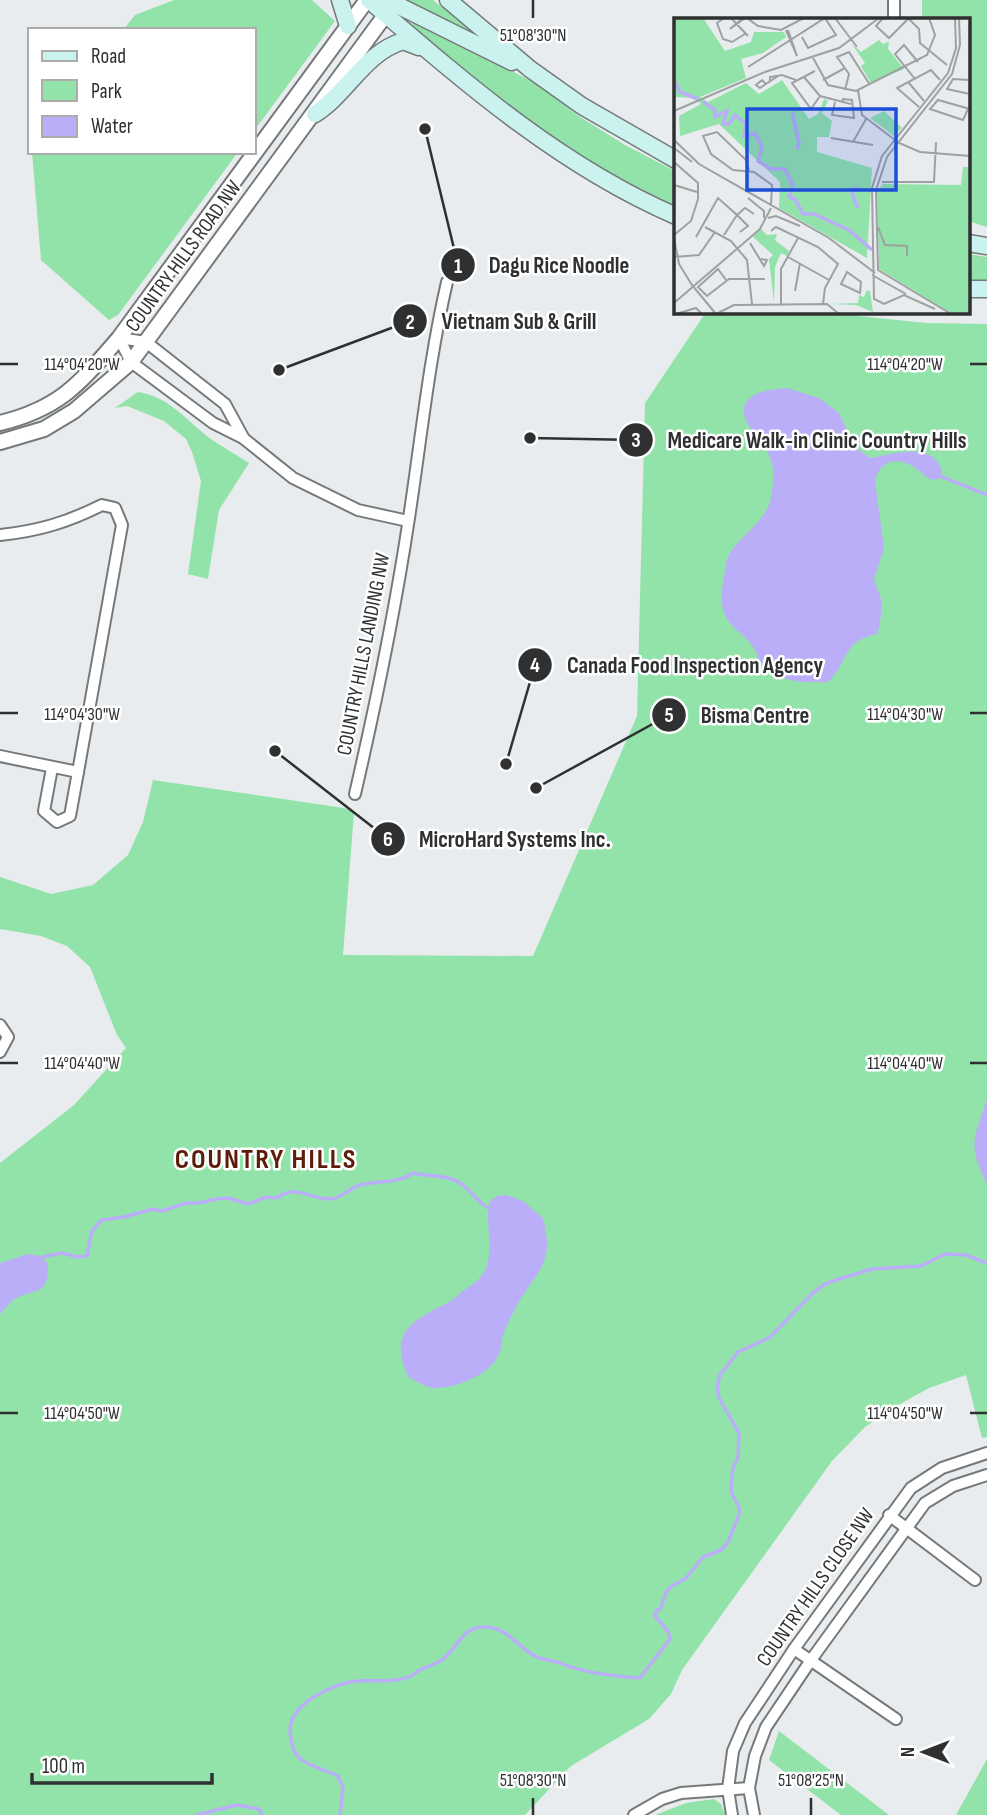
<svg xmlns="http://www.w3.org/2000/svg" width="987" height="1815" font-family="'Sofia Sans Condensed',sans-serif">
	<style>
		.green { fill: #92e3a9 }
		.water { fill: #bbaef8 }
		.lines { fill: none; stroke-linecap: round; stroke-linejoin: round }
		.stream { stroke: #bbaef8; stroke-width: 3.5 }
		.minor-casing { stroke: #75797a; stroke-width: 14 }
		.tertiary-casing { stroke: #75797a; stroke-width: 18 }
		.secondary-casing { stroke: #75797a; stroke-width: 19 }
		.minor { stroke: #fff; stroke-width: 10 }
		.tertiary { stroke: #fff; stroke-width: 14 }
		.secondary { stroke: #caf2ef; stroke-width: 16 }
		.ticks { fill: none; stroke: #2f3031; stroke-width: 2.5 }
		.labels { text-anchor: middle; stroke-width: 5; stroke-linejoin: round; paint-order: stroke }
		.street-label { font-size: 21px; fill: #2f3031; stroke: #fff }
		.district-label { font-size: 28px; font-weight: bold; letter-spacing: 2px; fill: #5d1c08; stroke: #fff }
		.inset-river { fill: none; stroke: #bbaef8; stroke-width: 3.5 }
		.inset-road { fill: none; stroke: #9ea1a2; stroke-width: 2 }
		.view { fill: #1d4ed8; fill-opacity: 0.15; stroke: #1d4ed8; stroke-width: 3.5 }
		.inset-edge { fill: none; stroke: #2f3031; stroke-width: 3.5 }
		.ticks-label { font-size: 18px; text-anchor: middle; fill: #2f3031; stroke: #fff; stroke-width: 5; stroke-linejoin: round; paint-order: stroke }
		.leader { fill: none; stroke: #2f3031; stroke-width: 2.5 }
		.callout-dot { fill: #2f3031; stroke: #fff; stroke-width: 2.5 }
		.mark-label { font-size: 21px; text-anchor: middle; font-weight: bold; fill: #fff }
		.callout-label { font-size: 23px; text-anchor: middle; font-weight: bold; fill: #2f3031; stroke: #fff; stroke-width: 5; stroke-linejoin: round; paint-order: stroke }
	</style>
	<rect width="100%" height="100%" fill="#e8ecee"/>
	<g class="green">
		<path d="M174 0H312L335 21 254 131V30H123L135 15Z"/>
		<path d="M408 0H433L474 33 471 35 405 4Z"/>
		<path d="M922 0H987V227L968 221V19H922Z"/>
		<path d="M411 20 539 85 577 115 625 145 675 171V212L634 191 513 114 434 46 414 28Z"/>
		<path d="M32 152H238L118 315 109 320 41 260Z"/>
		<path d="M968 254 987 257V283H968Z"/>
		<path d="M706 312H818L927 323 987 324V1437L982 1438 966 1375 929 1388 893 1408 865 1427 832 1461 682 1670 671 1694 649 1719 571 1766 525 1815H0V1163L74 1105 126 1048 117 1035 90 967 67 946 41 936 0 929V877L51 894 93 885 128 855 143 822 153 780 344 808 354 812 343 955 533 956 637 716 645 403Z"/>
		<path d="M138 392C169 397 184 418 207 436 220 446 236 454 249 463L219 510 208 579 188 574 201 481 192 452 186 439 164 421 127 406 115 408Z"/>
		<path d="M779 1731 889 1815H841L769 1760Z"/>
		<path d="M987 1759V1815H956Z"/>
		<path d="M714 1799 721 1804 725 1815H655L686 1803Z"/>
	</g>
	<g class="water">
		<path d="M787 388 819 398 839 413 855 447 870 458C893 454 934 440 942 472L939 479 932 480C925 477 924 474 918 470 901 456 880 458 875 481L884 548 874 579 882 602 880 624 877 634C842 641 850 660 828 682 803 683 777 683 760 661 757 657 756 651 753 647 745 634 731 629 725 615 720 603 721 591 724 578 725 572 725 563 728 557 738 535 767 523 771 497 774 484 775 468 769 455 765 446 756 437 751 429 729 397 762 389 787 388Z"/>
		<path d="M987 1099V1184C967 1144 974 1139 987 1099Z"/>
		<path d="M507 1195 523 1201 543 1218C556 1268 534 1271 514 1311 510 1318 506 1327 503 1335 501 1342 502 1350 498 1356 488 1376 454 1389 433 1388 425 1387 416 1381 408 1377 388 1331 412 1321 449 1302 456 1298 460 1292 466 1289 474 1284 481 1278 485 1270 495 1249 484 1223 490 1201L497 1196Z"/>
		<path d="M28 1254 40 1256 48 1263C50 1299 31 1287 12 1301 8 1304 4 1310 0 1314V1263Z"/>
	</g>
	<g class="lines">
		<g class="stream">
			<path d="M940 476 987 495"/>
			<path d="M42 1257 62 1253 77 1257 87 1256 92 1231 102 1220 124 1217 153 1209 162 1211 186 1203H199L216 1199 228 1198 248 1204 266 1197 277 1198C294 1184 311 1199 330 1199 340 1199 350 1188 360 1185 378 1180 398 1184 413 1173 428 1177 444 1174 458 1182 470 1188 476 1201 488 1208"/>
			<path d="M197 1815 237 1805 259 1809 262 1815"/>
			<path d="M340 1815 343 1788 338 1776C312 1763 291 1767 290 1730 290 1703 336 1682 358 1681 374 1680 396 1683 411 1676 414 1674 417 1671 420 1670 428 1665 436 1665 443 1659 457 1648 463 1627 483 1627 508 1626 517 1648 537 1657 543 1660 551 1660 557 1662 584 1673 612 1676 640 1678L670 1639 668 1631 655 1616 656 1611 661 1608 666 1592 672 1586 686 1578 703 1557 721 1550 728 1542 739 1515V1507L731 1492 733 1467 738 1458 739 1433 719 1398 717 1387 720 1375 738 1352 769 1338 813 1293 825 1284 839 1279 872 1269 921 1266 945 1254 966 1255 987 1263"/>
		</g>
		<defs>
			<g id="minor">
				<path d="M894 0V19"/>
				<path d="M119 338 131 362 213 423 243 438 293 478 358 510 408 521"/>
				<path d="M119 338 146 342 225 404 243 437"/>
				<path d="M0 535C39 531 68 522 102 505L115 508 122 525 78 772 0 756"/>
				<path d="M52 768 44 811 57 822 70 816 78 772"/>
				<path d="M355 794C376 703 395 611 409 518 421 439 429 360 447 282"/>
				<path d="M0 1025 8 1037 0 1052"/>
				<path d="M889 1515 975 1580"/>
				<path d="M794 1649 896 1719"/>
				<path d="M634 1815 662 1799 681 1793 749 1788"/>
				<path d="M732 1815 728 1789 733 1751 745 1723 794 1649 911 1488 942 1468 987 1453"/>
				<path d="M754 1815 749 1788 755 1756 766 1727 811 1660 925 1503 953 1486 987 1475"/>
			</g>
			<g id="tertiary">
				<path d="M0 423C61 408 80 383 119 338L367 0"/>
				<path d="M0 442 44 429 74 411 131 362 386 14"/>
			</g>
			<g id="secondary">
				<path d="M340 0 348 26"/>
				<path d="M369 0C464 82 560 166 676 216"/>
				<path d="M387 0 512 62"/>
				<path d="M448 0 530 69 582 106 676 160"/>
				<path d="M315 114C348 93 364 53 403 41L419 47"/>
				<path d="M968 243 987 246"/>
				<path d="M968 289H987"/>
			</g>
		</defs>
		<use href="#minor" class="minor-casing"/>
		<use href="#tertiary" class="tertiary-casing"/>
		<use href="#secondary" class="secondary-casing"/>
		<use href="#minor" class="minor"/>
		<use href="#tertiary" class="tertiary"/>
		<use href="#secondary" class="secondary"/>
	</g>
	<path class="ticks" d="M533 0V18M0 364H18M970 364H987M0 713H18M970 713H987M0 1063H18M970 1063H987M0 1413H18M970 1413H987M533 1798V1815M811 1798V1815"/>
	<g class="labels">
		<g class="street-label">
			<text transform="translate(183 256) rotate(-54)" y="7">COUNTRY HILLS ROAD NW</text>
			<text transform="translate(363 654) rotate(-79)" y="7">COUNTRY HILLS LANDING NW</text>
			<text transform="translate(815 1587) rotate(-55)" y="7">COUNTRY HILLS CLOSE NW</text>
		</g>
		<g class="district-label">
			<text x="266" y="1168">COUNTRY HILLS</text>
		</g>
	</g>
	<g transform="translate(674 18)">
		<rect width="296" height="296" fill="#e8ecee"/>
		<path d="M0 0H29L51 33 77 24 80 14H110L112 19 89 35 67 41 72 60 26 79 34 84 72 65 85 76 108 62 135 101 144 96 150 81 154 83 148 95 158 103 155 119H143V134L198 150 193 240 105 190 106 164 45 106 6 118 5 98 27 86 22 80 0 79ZM205 22 209 26 215 23 214 31 230 51 197 65 187 48 191 45 178 26 187 34ZM210 93 228 110 220 118 196 100ZM289 149H296V296H278L205 251 203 172 209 166 287 167ZM87 211 93 217 103 216 101 222 115 233 113 238 107 235 101 249 100 285 95 241 99 237 79 219ZM193 272 196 273 199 294 182 287 156 286 184 285 185 277 190 279Z" fill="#92e3a9"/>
		<path class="inset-river" d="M0 62 6 74 24 81M29 84 41 92V99L53 93 49 106H55L61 97 72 106 70 118 82 116 88 131 84 143 97 151H111L119 168 115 179 121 181 129 196H140L175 212 198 232M118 94 125 125 123 131M183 168 178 176 184 190"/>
		<path class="inset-road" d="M50 0 43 5 49 21 58 24 71 16M57 0 74 18M69 0 56 11 71 0M73 0 84 8 107 12 130 0M161 0 183 29M209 0 202 8 215 20 235 0M234 0 245 11 246 25 273 47M296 11V34M112 12 123 38 114 12M138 38 154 67 182 73 253 37 261 17 255 0M74 49 151 0 162 17 134 30 128 19M141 53 118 65 137 91 146 78M130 59 146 78 177 86M241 61 221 36 230 27 244 44M149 62 171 50M296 62 279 61 273 71 296 76M96 63V59L108 57 122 62M235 65 250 83M92 66 88 62 82 67 86 70 104 58M171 72 175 56 163 39 175 34 196 67M184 72 188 97 221 122M161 84 158 97 180 100 178 82 169 81 168 85M245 89 223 70 257 52 266 62M294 91 289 102 256 91 264 82 296 91M0 93 91 54 165 30 205 0M157 120 199 127M0 122 25 146 155 220 201 255M179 124 192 101M223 124 246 134 296 138M0 130 18 144M0 144 24 165V181L17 203 0 217M75 152 72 142 43 114 29 118 37 136 59 152 80 154 98 167 97 187M208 164H260L262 124M0 167 23 174M74 180 90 193V200M94 200 102 198 126 208M31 209 57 223 73 242 78 286M204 209 211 227 233 228V238M97 213 102 209 144 229 164 246 151 270 149 286M66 214 74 208 63 197 71 190 80 196M22 219 44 180 63 197 50 217M0 220 5 246 18 267M76 225 90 248 93 242 87 241M0 239 25 237 41 214M114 239 155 262M173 254 187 264 186 275 167 266ZM198 257 232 276M52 262 44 251 24 269 33 278 55 261H91M18 267 42 296M121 273 126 245M0 285 86 211 97 190M107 286V251L124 220M261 291 230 277 210 286 200 281 198 170 208 138 274 55 282 30 281 0M2 296 22 290 28 296M42 296 60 287 153 286 165 296M219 296H246M277 296 204 252 202 172 213 139 278 56 286 27 285 0"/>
		<path class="view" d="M73 91H222V172H73Z"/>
		<rect width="296" height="296" class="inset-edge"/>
	</g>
	<g class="ticks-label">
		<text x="533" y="41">51°08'30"N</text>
		<text x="905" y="370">114°04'20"W</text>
		<text x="82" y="370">114°04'20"W</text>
		<text x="905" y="720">114°04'30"W</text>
		<text x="82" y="720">114°04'30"W</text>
		<text x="905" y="1069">114°04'40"W</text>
		<text x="82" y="1069">114°04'40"W</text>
		<text x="905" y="1419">114°04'50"W</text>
		<text x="82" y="1419">114°04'50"W</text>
		<text x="533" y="1786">51°08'30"N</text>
		<text x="811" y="1786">51°08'25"N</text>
	</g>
	<path class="leader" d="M425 129L458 265M279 370L410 321M530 438L636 440M506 764L535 665M536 788L669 715M275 751L388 839"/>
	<g class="callout-dot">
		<circle cx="425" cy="129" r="7"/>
		<circle cx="279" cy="370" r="7"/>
		<circle cx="530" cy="438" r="7"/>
		<circle cx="506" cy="764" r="7"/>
		<circle cx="536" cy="788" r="7"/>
		<circle cx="275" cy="751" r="7"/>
		<circle cx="458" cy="265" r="18"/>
		<circle cx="410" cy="321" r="18"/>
		<circle cx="636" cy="440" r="18"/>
		<circle cx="535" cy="665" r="18"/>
		<circle cx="669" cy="715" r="18"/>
		<circle cx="388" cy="839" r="18"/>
	</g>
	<g class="mark-label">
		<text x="458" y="273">1</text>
		<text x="410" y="329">2</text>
		<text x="636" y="447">3</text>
		<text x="535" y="672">4</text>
		<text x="669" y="722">5</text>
		<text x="388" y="846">6</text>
	</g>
	<g class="callout-label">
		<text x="559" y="273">Dagu Rice Noodle</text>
		<text x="519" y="329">Vietnam Sub &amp; Grill</text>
		<text x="817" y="448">Medicare Walk-in Clinic Country Hills</text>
		<text x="695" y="673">Canada Food Inspection Agency</text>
		<text x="755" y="723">Bisma Centre</text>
		<text x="515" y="847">MicroHard Systems Inc.</text>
	</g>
	<rect x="28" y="28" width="228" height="126" fill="#ffffff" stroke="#acacad" stroke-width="2"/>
	<rect x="42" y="51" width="35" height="10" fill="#caf2ef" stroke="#acacad" stroke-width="2"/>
	<text x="91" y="63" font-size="21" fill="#2f3031">Road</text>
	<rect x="42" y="80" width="35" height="21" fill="#92e3a9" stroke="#acacad" stroke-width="2"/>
	<text x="91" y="98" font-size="21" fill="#2f3031">Park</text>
	<rect x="42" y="116" width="35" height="21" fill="#bbaef8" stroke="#acacad" stroke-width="2"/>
	<text x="91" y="133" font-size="21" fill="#2f3031">Water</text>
	<g transform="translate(924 1752) rotate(270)" stroke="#ffffff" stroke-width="5" paint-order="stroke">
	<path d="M0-5L12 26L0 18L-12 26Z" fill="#2f3031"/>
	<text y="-10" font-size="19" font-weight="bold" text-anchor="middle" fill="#2f3031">N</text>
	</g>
	<path d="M32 1773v10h180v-10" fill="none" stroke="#2f3031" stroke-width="3.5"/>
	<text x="42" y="1773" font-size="21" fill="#2f3031" stroke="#ffffff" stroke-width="5" paint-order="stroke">100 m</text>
</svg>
